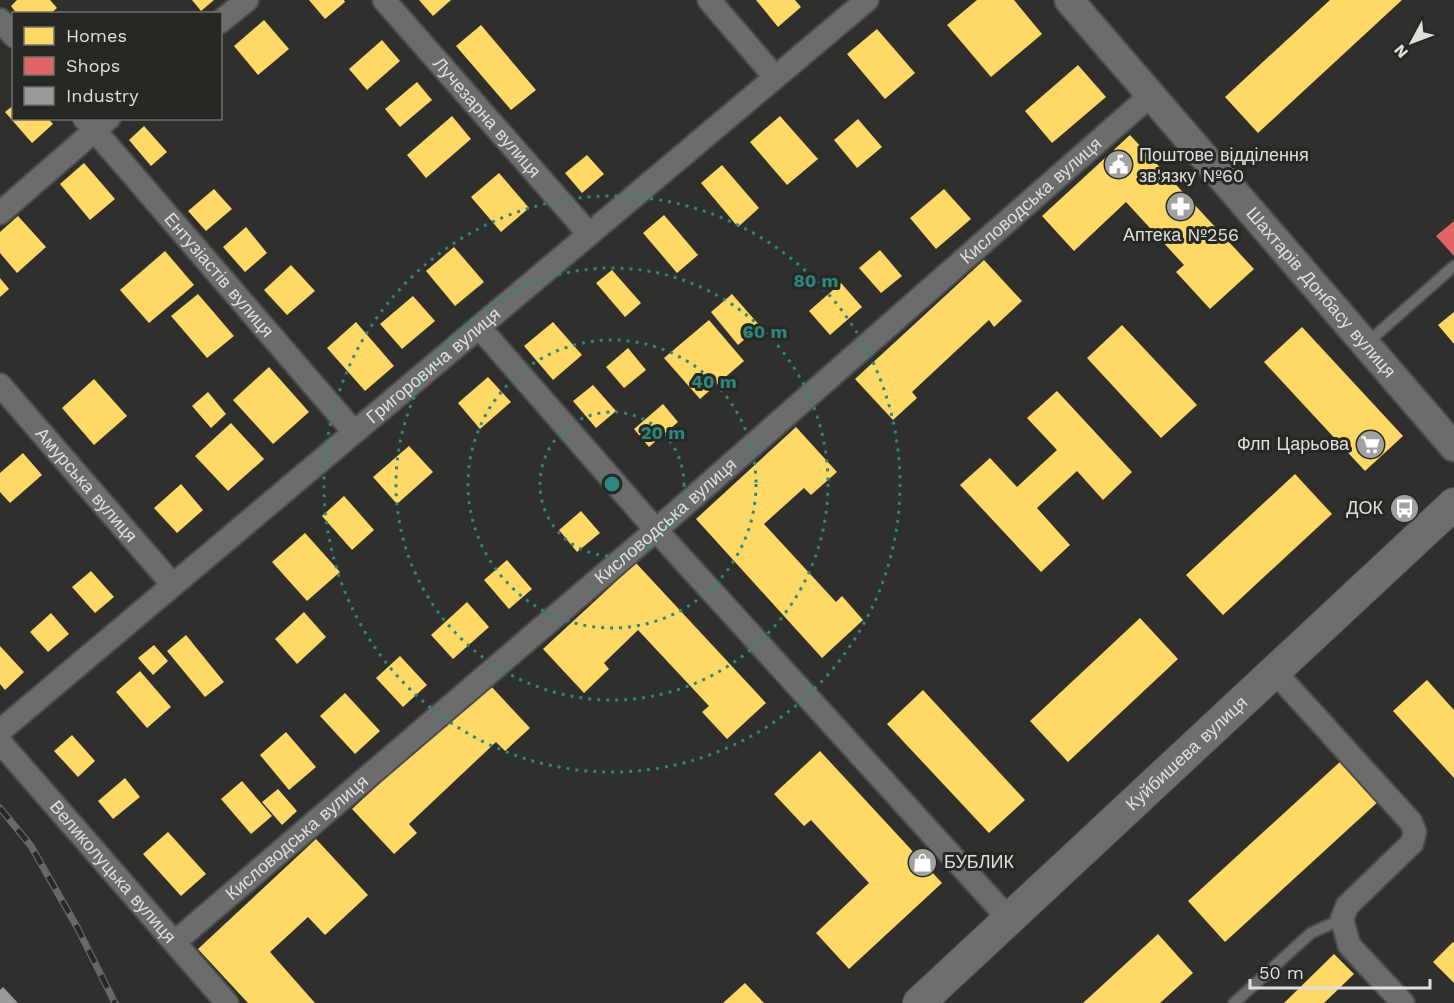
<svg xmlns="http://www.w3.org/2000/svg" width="1454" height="1003" font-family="'Work Sans',sans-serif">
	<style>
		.homes { fill: #ffd966 }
		.shops { fill: #e06666 }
		.industry { fill: #999 }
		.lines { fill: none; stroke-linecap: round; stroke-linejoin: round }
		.service-casing { stroke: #4b4c4a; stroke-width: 14 }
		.minor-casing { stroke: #4b4c4a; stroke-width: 26 }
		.tertiary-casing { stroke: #4b4c4a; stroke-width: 32 }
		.secondary-casing { stroke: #4b4c4a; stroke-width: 34 }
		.service { stroke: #6b6c6c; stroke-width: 10 }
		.minor { stroke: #6b6c6c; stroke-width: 22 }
		.tertiary { stroke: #6b6c6c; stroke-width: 28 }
		.secondary { stroke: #6e6d6f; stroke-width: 32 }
		.rail-casing { stroke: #686869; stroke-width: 7 }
		.rail { stroke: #262823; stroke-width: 4.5; stroke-dasharray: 14; stroke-linecap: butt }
		.ring { fill: none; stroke: #2e867f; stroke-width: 3; stroke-dasharray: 3 6 }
		.labels { text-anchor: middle; stroke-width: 6; stroke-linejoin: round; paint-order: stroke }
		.street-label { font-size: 18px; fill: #dfe0dd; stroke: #262823 }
		.poi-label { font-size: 18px; fill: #dfe0dd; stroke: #262823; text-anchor: start }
		.centre { fill: #2e867f; stroke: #262823; stroke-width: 3 }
		.ring-label { font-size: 18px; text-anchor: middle; font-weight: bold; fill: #2e867f; stroke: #262823; stroke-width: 6; stroke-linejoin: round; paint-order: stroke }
	</style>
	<rect width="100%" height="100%" fill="#2f302e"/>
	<g class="homes">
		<path d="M17 0H50L57 8 50 14H17L11 6Z"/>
		<path d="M192 0H214L201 11Z"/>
		<path d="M309 0H344L345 2 325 19Z"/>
		<path d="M419 0H451L433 16Z"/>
		<path d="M756 0H795L801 7 778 27Z"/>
		<path d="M977 0H1014L1042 34 991 77 947 25Z"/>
		<path d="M1330 0H1402L1258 133 1225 97Z"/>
		<path d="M264 20 289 49 258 75 234 46Z"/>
		<path d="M481 25 536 90 511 110 456 46Z"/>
		<path d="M877 29 915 73 885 99 847 54Z"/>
		<path d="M382 40 400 61 367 90 349 69Z"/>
		<path d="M1078 65 1106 97 1052 143 1025 111Z"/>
		<path d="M417 82 432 100 400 127 385 109Z"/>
		<path d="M14 105V118H48L53 124 32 143 5 112Z"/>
		<path d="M452 116 471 139 426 178 407 155Z"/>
		<path d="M780 116 818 159 787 185 750 142Z"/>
		<path d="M858 119 882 147 857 168 834 140Z"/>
		<path d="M144 126 167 152 151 166 129 140Z"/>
		<path d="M1130 135 1254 269 1210 309 1176 272 1184 265 1126 202 1074 251 1042 216Z"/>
		<path d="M587 155 604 174 582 193 565 173Z"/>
		<path d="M84 163 115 199 90 220 60 184Z"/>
		<path d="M722 165 759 208 738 227 701 183Z"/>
		<path d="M499 173 529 208 501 232 471 197Z"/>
		<path d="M214 189 232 209 206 231 188 211Z"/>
		<path d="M944 189 971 219 936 249 910 218Z"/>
		<path d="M664 215 698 255 677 273 643 233Z"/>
		<path d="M18 216 46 247 17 273 0 253V232Z"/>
		<path d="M246 227 267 253 245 272 223 247Z"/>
		<path d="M454 247 484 282 455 306 426 271Z"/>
		<path d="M880 250 902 276 881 293 859 268Z"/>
		<path d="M165 251 194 285 149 323 120 290Z"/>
		<path d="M984 260 1022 301 994 327 989 320 912 392 917 398 893 420 855 379Z"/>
		<path d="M291 265 315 291 287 315 264 290Z"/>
		<path d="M612 270 641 303 625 317 596 283Z"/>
		<path d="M0 278 9 289 0 297Z"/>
		<path d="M841 283 862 307 830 335 809 311Z"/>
		<path d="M198 294 234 336 207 358 171 316Z"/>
		<path d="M732 294 760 326 738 345 711 312Z"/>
		<path d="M413 296 435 321 402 349 380 324Z"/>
		<path d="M1454 312V344L1438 325Z"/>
		<path d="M709 320 744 361 700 399 664 358Z"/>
		<path d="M356 322 394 366 365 391 327 348Z"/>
		<path d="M553 322 582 355 553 380 524 346Z"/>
		<path d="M1122 325 1197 405 1161 438 1087 358Z"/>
		<path d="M1302 327 1403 436 1365 471 1264 362Z"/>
		<path d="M628 348 646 370 624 388 606 367Z"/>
		<path d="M269 367 309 412 273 444 233 400Z"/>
		<path d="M488 377 511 402 480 429 458 403Z"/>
		<path d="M94 379 127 416 94 445 62 408Z"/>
		<path d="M593 385 616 411 596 428 573 401Z"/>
		<path d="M1057 391 1132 472 1103 500 1077 471 1037 508 1070 545 1041 572 960 485 990 458 1017 487 1057 450 1027 418Z"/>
		<path d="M208 392 226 414 211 428 192 406Z"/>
		<path d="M663 404 678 422 649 447 634 429Z"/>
		<path d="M231 423 264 459 228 491 195 456Z"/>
		<path d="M796 427 837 472 811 495 804 488 764 524 836 602 842 596 863 620 822 658 696 519Z"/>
		<path d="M409 446 433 472 397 504 373 477Z"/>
		<path d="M23 453 42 475 10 503 0 492V473Z"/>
		<path d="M1295 474 1332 514 1223 615 1186 575Z"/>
		<path d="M181 484 203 510 177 533 154 508Z"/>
		<path d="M344 496 374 530 352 550 322 516Z"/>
		<path d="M581 511 600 533 577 552 559 530Z"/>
		<path d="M305 533 340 572 307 601 272 562Z"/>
		<path d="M507 560 532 589 509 609 484 580Z"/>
		<path d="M636 563 766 703 727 739 702 712 709 706 638 630 604 663 609 669 584 693 543 649Z"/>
		<path d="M91 571 114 597 95 613 72 587Z"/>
		<path d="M467 602 489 627 453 659 431 635Z"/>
		<path d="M304 612 326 637 297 664 275 639Z"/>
		<path d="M51 613 69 634 48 652 30 632Z"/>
		<path d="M1140 618 1178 659 1068 762 1030 721Z"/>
		<path d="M186 635 224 682 205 697 167 651Z"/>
		<path d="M154 645 168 661 153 675 138 658Z"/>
		<path d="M0 646 24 672 5 690 0 684Z"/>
		<path d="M400 656 427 685 403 707 376 678Z"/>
		<path d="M140 671 171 707 147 728 116 692Z"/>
		<path d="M1427 680 1454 710V778L1393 711Z"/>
		<path d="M488 683 530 728 505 751 496 742 409 824 417 833 394 854 352 809Z"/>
		<path d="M923 690 1025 800 989 833 887 724Z"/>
		<path d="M345 693 380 731 355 754 320 716Z"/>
		<path d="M286 732 316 767 289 790 260 755Z"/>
		<path d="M72 735 95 761 78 777 54 751Z"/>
		<path d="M820 751 942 883 849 969 816 933 869 883 811 820 804 826 774 794Z"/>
		<path d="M1342 760 1380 800 1225 942 1188 901Z"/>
		<path d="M125 778 140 797 113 819 98 801Z"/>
		<path d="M242 781 272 816 251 834 221 799Z"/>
		<path d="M278 789 297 811 282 825 262 802Z"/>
		<path d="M168 832 206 874 181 896 143 854Z"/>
		<path d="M316 839 368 895 325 935 308 917 270 952 315 1003H248L198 949Z"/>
		<path d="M1158 934 1193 973 1160 1003H1083Z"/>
		<path d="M1453 942 1454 943V983L1433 962Z"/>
		<path d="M1334 954 1354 974 1324 1003H1284Z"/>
		<path d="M745 983 764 1003H723Z"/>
	</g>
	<path class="shops" d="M1454 221V256L1436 236Z"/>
	<path class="industry" d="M3 987 18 1003H0V990Z"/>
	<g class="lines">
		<defs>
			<g id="service">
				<path d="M1367 343 1454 266"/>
				<path d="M1234 1003 1311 933 1342 919"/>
			</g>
			<g id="minor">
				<path id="s1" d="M384 0 589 234"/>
				<path d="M709 0 775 77"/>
				<path d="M0 20 14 36"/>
				<path d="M220 22 247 0"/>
				<path id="s2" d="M84 118 354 432"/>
				<path d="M0 213 109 118"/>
				<path d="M479 327 656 530 1010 920"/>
				<path id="s3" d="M0 385 173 585"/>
				<path d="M1275 672 1411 822 1415 832 1412 843 1347 906 1342 919 1349 945 1403 1003"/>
				<path id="s4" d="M0 731 867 0"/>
				<path id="s5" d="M0 742 227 1003"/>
				<path id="s6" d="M176 941 656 530 1151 95"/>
			</g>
			<g id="tertiary">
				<path id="s7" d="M1069 0 1454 447"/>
			</g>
			<g id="secondary">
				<path id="s8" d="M919 1003 1454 504"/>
			</g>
		</defs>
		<use href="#service" class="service-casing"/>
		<use href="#minor" class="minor-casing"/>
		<use href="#tertiary" class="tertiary-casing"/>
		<use href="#secondary" class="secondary-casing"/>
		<use href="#service" class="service"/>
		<use href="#minor" class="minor"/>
		<use href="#tertiary" class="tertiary"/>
		<use href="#secondary" class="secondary"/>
		<defs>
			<path id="rail" d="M0 808 31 846 77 927 115 1003"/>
		</defs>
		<use href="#rail" class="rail-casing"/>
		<use href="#rail" class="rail"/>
	</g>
	<g class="ring">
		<circle cx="612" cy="484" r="72"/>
		<circle cx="612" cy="484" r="144"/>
		<circle cx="612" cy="484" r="216"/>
		<circle cx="612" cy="484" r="288"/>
	</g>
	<defs>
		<symbol id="civic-disc" viewBox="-11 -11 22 22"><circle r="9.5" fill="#a1a2a0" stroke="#262823"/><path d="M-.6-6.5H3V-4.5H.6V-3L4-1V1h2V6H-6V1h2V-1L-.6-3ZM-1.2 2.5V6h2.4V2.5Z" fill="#fff"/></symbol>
		<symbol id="pharmacy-disc" viewBox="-11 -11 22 22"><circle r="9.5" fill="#a1a2a0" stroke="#262823"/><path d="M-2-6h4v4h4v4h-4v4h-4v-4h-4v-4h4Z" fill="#fff"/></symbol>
		<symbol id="supermarket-disc" viewBox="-11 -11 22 22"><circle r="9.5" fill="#a1a2a0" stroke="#262823"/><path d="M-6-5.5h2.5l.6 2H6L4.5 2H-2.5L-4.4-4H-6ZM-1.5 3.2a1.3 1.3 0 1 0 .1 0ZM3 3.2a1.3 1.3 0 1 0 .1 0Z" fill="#fff"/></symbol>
		<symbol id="bus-disc" viewBox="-11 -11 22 22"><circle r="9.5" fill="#a1a2a0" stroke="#262823"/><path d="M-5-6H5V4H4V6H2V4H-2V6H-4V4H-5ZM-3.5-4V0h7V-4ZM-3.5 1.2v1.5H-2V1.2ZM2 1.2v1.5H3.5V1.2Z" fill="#fff"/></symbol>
		<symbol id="shop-disc" viewBox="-11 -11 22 22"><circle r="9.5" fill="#a1a2a0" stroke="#262823"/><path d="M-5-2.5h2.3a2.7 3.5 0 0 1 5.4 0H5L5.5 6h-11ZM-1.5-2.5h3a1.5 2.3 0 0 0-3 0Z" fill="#fff"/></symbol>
	</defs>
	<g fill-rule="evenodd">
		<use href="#civic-disc" x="1102" y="148" width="33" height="33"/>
		<use href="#pharmacy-disc" x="1164" y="190" width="33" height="33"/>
		<use href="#supermarket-disc" x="1354" y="428" width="33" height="33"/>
		<use href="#bus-disc" x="1388" y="492" width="33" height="33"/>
		<use href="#shop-disc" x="906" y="846" width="33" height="33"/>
	</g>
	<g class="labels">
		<g class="street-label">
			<text dy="6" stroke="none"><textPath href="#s1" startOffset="156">Лучезарна вулиця</textPath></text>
			<text dy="6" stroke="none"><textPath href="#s6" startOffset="1131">Кисловодська вулиця</textPath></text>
			<text dy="6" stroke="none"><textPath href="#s2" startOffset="207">Ентузіастів вулиця</textPath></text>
			<text dy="6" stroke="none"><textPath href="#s7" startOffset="386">Шахтарів Донбасу вулиця</textPath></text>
			<text dy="6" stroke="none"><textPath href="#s4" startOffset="567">Григоровича вулиця</textPath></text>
			<text dy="6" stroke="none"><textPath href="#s3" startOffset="132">Амурська вулиця</textPath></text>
			<text dy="6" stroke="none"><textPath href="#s6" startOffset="645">Кисловодська вулиця</textPath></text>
			<text dy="6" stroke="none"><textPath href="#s8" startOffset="366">Куйбишева вулиця</textPath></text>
			<text dy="6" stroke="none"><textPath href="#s6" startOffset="159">Кисловодська вулиця</textPath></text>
			<text dy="6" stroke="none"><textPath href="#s5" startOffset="172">Великолуцька вулиця</textPath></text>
		</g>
		<g class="poi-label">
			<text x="1139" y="161">Поштове відділення<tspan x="1139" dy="21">зв'язку №60</tspan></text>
			<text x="1181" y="241" text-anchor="middle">Аптека №256</text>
			<text x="1349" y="450" text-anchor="end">Флп Царьова</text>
			<text x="1383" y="514" text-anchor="end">ДОК</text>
			<text x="944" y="868">БУБЛИК</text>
		</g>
	</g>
	<circle cx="612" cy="484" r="9" class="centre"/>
	<g class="ring-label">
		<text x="816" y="287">80 m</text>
		<text x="765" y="338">60 m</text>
		<text x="714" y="388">40 m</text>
		<text x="663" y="439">20 m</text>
	</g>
	<rect x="12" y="12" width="210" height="108" fill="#262823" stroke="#70726d" stroke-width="1.5"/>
	<rect x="24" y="27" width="30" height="18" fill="#ffd966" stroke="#70726d" stroke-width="1.5"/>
	<text x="66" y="42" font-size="18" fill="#dfe0dd">Homes</text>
	<rect x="24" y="57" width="30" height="18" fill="#e06666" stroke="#70726d" stroke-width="1.5"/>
	<text x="66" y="72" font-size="18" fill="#dfe0dd">Shops</text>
	<rect x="24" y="87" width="30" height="18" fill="#999999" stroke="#70726d" stroke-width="1.5"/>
	<text x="66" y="102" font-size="18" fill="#dfe0dd">Industry</text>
	<g transform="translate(1412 42) rotate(229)" stroke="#262823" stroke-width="4.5" paint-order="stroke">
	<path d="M0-4.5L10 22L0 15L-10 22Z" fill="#dfe0dd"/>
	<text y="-9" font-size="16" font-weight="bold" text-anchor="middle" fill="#dfe0dd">N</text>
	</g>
	<path d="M1250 979v9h180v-9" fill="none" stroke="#dfe0dd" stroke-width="3"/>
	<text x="1259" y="979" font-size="18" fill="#dfe0dd" stroke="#262823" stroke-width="4.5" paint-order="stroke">50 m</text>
</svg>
